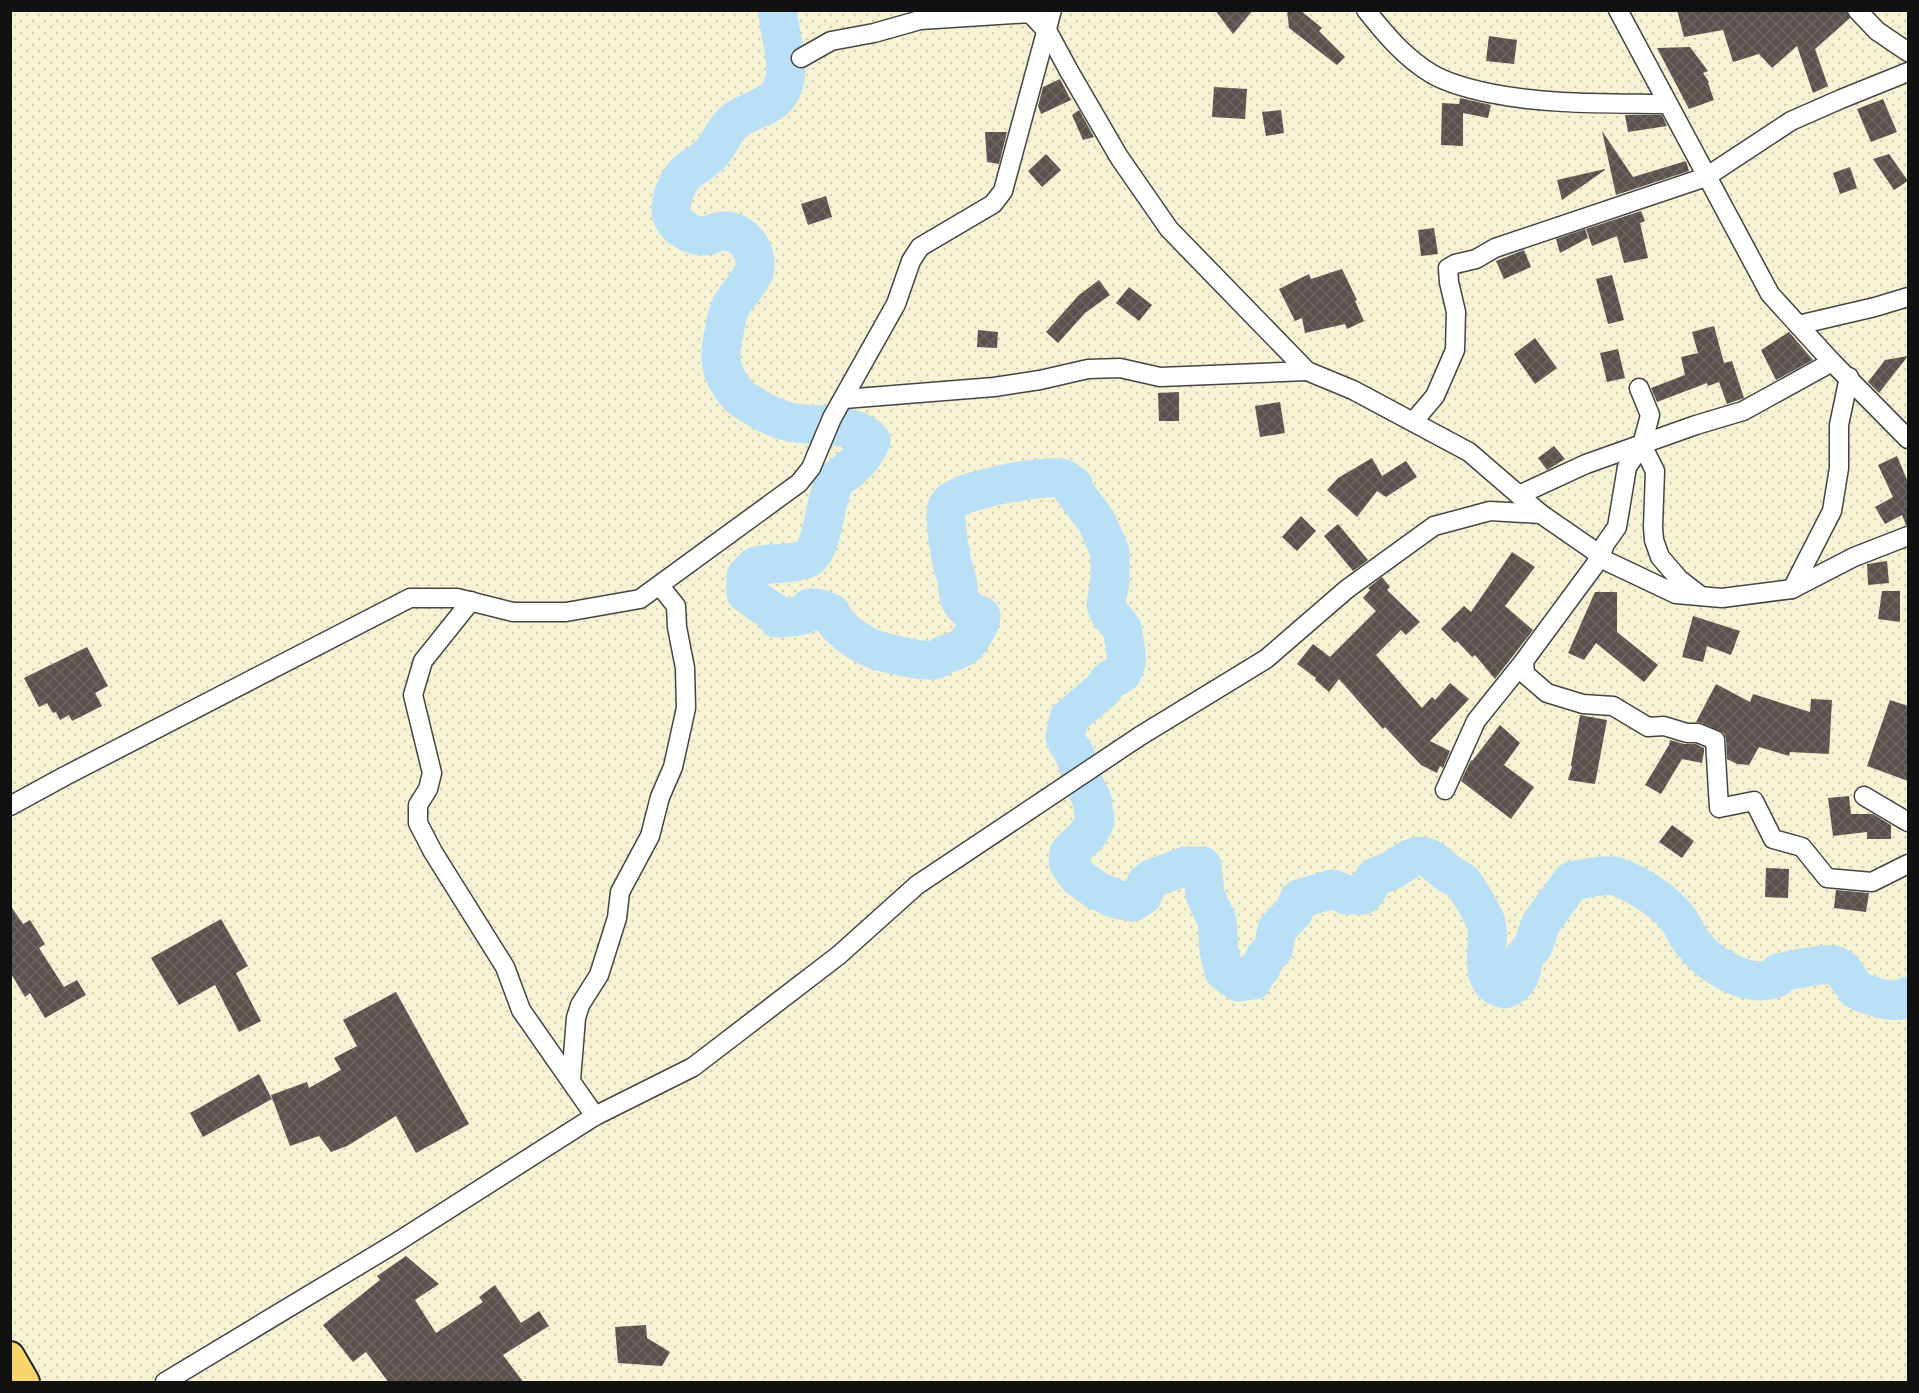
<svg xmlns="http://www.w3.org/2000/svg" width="1919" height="1393" font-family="Literata,serif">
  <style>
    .farmland { fill: url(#farmland-dots) }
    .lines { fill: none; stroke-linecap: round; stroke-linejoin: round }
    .river { stroke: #b9e0f7; stroke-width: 39 }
    .building { fill: url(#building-cross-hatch) }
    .minor-casing { stroke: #444; stroke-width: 21 }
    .primary-casing { stroke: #222; stroke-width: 32 }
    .minor { stroke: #fff; stroke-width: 18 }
    .primary { stroke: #f9d66b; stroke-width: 28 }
  </style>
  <defs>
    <pattern id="farmland-dots" width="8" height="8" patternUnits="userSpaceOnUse" patternTransform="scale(1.5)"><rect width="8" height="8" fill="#f6f3d4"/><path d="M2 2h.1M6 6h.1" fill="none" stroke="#d2cfb5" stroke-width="1.8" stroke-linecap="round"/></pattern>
    <pattern id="building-cross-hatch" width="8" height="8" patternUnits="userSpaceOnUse" patternTransform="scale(1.5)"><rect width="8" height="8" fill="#5a524d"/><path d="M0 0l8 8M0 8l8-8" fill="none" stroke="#6d6662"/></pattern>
  </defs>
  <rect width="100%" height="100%" fill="#fffdf5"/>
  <rect class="farmland" x="11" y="11" width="1897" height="1371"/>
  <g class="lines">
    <path class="river" d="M 778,10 C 778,33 789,55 785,78 C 781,107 756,106 736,120 C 722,131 722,141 712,152 C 705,161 695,165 687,172 C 677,181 672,196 671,208 C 669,223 688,235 701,236 C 709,237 716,231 723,231 C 744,230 759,253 754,272 C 751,281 736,296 731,306 C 728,312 726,320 725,328 C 718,356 718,372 738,395 C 741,399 747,402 752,405 C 764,413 775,418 789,422 C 813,427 856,421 871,441 C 867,453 858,462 849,470 C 844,474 838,477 835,482 C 824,499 824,551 806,559 C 791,565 772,562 756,566 L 746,576 L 746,593 L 773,612 L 777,618 L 799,616 L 808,613 L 810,608 L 817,608 L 831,613 C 836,628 854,639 867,646 C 877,652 923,662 934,660 C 939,659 942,655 946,654 C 960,650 967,647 974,633 C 977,628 981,623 981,616 C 971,612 965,609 960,600 C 957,593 959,584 956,577 C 952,566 942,516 948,505 C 955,490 1044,475 1061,478 C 1065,479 1069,483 1073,485 L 1073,490 L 1097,522 L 1110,552 L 1110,581 L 1106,605 L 1110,614 L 1122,628 L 1126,653 L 1126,663 L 1122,673 L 1108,681 L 1102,690 L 1069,718 L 1065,737 L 1067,742 L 1075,755 L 1085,786 L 1092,799 L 1095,821 L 1088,834 L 1069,853 L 1068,862 L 1078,877 L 1096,890 L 1116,899 L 1133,902 L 1143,895 L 1146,883 L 1153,878 L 1186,866 L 1202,866 L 1205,895 L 1217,921 L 1219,951 L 1224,971 L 1239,982 L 1253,980 L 1254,972 L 1261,968 L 1265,957 L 1273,950 L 1277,929 L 1294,911 L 1299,899 L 1333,889 L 1347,895 L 1363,895 C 1368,890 1370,882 1376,877 C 1383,873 1391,872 1397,867 C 1419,851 1426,853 1445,871 C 1450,876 1460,878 1464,884 C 1471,894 1479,908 1485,920 C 1494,942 1473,982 1505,989 L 1514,984 L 1519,977 L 1525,956 L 1533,946 L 1541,923 L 1572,881 C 1584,879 1607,873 1618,877 C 1639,885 1663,900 1678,919 C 1684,926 1686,935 1692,942 C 1709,965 1747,989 1776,978 L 1779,973 C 1789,970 1825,963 1834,965 C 1845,968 1849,981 1856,989 C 1862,994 1892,1003 1901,1000 C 1903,999 1906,997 1908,996"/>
  </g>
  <g class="building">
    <polygon points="1215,10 1253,10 1233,34"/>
    <polygon points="1287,10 1300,10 1322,28 1319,31 1345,57 1337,65 1289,28"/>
    <polygon points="1677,10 1846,10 1850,18 1815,49 1828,86 1813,93 1797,46 1772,68 1759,54 1733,62 1723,30 1684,37"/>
    <polygon points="1489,36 1517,40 1514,64 1486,61"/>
    <polygon points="1690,47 1708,71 1703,73 1709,82 1708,83 1714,100 1689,109 1657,48"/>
    <polygon points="1060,79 1071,100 1041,114 1038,106 1043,87"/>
    <polygon points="1214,87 1247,89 1245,119 1212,117"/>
    <polygon points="1460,98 1491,105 1488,118 1463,113 1463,146 1441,145 1442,103 1459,104"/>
    <polygon points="1883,99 1897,132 1871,142 1857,109"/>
    <polygon points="1079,110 1094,137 1083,140 1072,115"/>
    <polygon points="1281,110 1284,133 1266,136 1262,112"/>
    <polygon points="1625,115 1662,115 1667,126 1628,132"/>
    <polygon points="1602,131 1633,177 1686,161 1689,171 1616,195"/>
    <polygon points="985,132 1007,132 999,164 987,162"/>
    <polygon points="1046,154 1061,170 1042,187 1028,171"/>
    <polygon points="1889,154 1908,181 1894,190 1873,159"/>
    <polygon points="1850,167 1857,188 1840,194 1833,173"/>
    <polygon points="1605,169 1605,170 1562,200 1557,180"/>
    <polygon points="826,196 832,217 808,225 801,204"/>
    <polygon points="1641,211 1645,221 1640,223 1648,258 1624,263 1617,236 1592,246 1586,229"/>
    <polygon points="1434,228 1438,254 1421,256 1418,230"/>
    <polygon points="1585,229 1588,238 1560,253 1556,239"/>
    <polygon points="1524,250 1531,267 1504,279 1496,261"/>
    <polygon points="1342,269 1357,300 1355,301 1364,321 1347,329 1345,324 1305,333 1302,318 1295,321 1279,289 1309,274 1311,279"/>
    <polygon points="1612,275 1624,320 1608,324 1596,279"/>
    <polygon points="1099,280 1110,295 1085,313 1058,343 1046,332 1079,295"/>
    <polygon points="1129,287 1152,305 1139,321 1116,303"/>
    <polygon points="1714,326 1724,363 1732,361 1744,398 1727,404 1719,382 1708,386 1707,383 1657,402 1651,388 1685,375 1681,357 1698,353 1692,332"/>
    <polygon points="978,330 998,332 997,348 977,347"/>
    <polygon points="1789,332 1813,360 1776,380 1761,350"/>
    <polygon points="1535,338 1557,368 1535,384 1514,354"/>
    <polygon points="1618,349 1625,378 1607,382 1600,353"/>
    <polygon points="1908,356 1879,393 1868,382 1885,360"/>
    <polygon points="1179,392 1179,421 1159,421 1158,393"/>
    <polygon points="1280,402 1285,433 1260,437 1255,406"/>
    <polygon points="1554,446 1565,459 1547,470 1538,458"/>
    <polygon points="1897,456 1908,482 1908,525 1906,525 1902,515 1885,524 1875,507 1893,497 1878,465"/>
    <polygon points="1372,458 1382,476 1406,461 1417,477 1386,497 1377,491 1357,517 1327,490 1338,478"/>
    <polygon points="1301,516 1316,531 1297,551 1282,537"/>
    <polygon points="1338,524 1368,560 1353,571 1324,536"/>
    <polygon points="1512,552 1535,567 1505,606 1533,630 1495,679 1475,655 1472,657 1457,641 1455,643 1441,629 1464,606 1471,612"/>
    <polygon points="1887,561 1889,583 1868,585 1867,564"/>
    <polygon points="1382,577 1390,587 1387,590 1420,622 1406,635 1401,630 1376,655 1422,708 1432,697 1435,700 1450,683 1469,699 1430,741 1450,751 1443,768 1440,766 1437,773 1421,765 1385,727 1383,729 1339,679 1329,692 1315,680 1316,678 1297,664 1313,644 1330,657 1376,611 1363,598 1370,590 1368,588"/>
    <polygon points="1882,591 1900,591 1900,622 1878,619"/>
    <polygon points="1595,592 1617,592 1617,632 1658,665 1644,682 1596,643 1584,660 1568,653"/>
    <polygon points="1693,616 1740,631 1731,655 1707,646 1703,662 1682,657"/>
    <polygon points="87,647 108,686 95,693 102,706 72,721 69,715 60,720 56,712 53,713 47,703 39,707 24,678"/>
    <polygon points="1716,684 1750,702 1753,694 1810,712 1811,699 1832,700 1829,754 1790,752 1789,756 1759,747 1749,765 1737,764 1727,759 1726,739 1724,733 1702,723 1696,722"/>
    <polygon points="1890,700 1908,706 1908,781 1867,766"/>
    <polygon points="1580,715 1607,720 1595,784 1568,780 1572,767 1571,765"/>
    <polygon points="1500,725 1520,743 1504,765 1534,787 1511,819 1461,781 1471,760 1472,761"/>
    <polygon points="1670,740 1684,744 1696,744 1704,748 1704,752 1702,763 1682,759 1661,794 1645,785 1669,745"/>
    <polygon points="1849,796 1851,814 1873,814 1891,825 1891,839 1867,839 1867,832 1833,836 1828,798"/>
    <polygon points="1672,825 1694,841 1682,858 1659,842"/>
    <polygon points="1766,868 1789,869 1788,898 1765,897"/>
    <polygon points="1836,890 1869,893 1866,912 1834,908"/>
    <polygon points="10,905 23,924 30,920 45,944 39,948 64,987 77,980 86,995 45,1018 30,993 25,997 10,972"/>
    <polygon points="221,919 248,966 236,973 261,1021 239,1032 215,985 179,1005 151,958"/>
    <polygon points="396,992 469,1124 416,1153 396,1116 347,1146 331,1152 319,1136 290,1146 271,1095 307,1082 309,1088 341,1070 334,1058 357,1046 343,1020"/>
    <polygon points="259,1074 272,1099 203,1137 190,1113"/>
    <polygon points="406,1256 439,1284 415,1300 436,1333 483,1302 479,1297 495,1285 521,1323 539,1311 549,1326 503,1355 524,1383 389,1383 366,1352 353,1362 323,1325 380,1280 377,1276"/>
    <polygon points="646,1325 647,1338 670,1352 662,1366 618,1363 615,1327"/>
  </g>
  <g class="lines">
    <defs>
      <g id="minor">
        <path d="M 1366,10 C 1385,34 1405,58 1432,74 C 1449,84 1470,89 1489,93 C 1548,105 1607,103 1667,104"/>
        <polyline points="1618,10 1770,294 1832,362 1908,439"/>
        <polyline points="1857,10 1877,31 1908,52"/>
        <polyline points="801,58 831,41 874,33 920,20 1030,13 1048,32 1069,71 1119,157 1169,229 1307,371 1353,390 1469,452 1541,514 1593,550 1600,558 1676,594 1722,598 1792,589 1854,557 1908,536"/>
        <polyline points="1798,325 1875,307 1908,297"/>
        <polyline points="844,399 994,387 1040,380 1088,369 1120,368 1160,377 1307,371"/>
        <polyline points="1413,422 1435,396 1455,350 1456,312 1449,282 1448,268 1455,264 1476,259 1495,248 1706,177 1791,121 1841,99 1908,72"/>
        <polyline points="1642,445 1655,471 1653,527 1654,540 1660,557 1679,579 1701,596"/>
        <polyline points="1519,495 1586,464 1696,425 1743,411 1832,362"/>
        <polyline points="1792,589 1832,511 1839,468 1839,425 1849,377"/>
        <polyline points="471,601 423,661 413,695 432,773 428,789 418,805 418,823 433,852 505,967 521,1010 595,1116"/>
        <polyline points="1524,661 1525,674 1547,693 1583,704 1613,706 1648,727 1664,726 1687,733 1698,733 1715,740 1719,808 1754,801 1773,839 1802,847 1827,878 1872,882 1908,864"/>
        <polyline points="1445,790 1476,721 1524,661 1600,558 1605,544 1617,527 1627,467 1642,445 1650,415 1639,388"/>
        <polyline points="1864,796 1908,822"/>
        <polyline points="10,806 65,776 410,598 457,598 513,612 566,612 640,599 799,483 811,468 832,418 896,304 911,261 920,247 993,204 1003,191 1052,10"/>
        <polyline points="571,1080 576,1018 580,1005 599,975 617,918 620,892 650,836 660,797 673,767 686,708 685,668 677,627 676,606 660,586"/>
        <polyline points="165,1382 394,1244 595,1116 693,1067 839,955 917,885 1140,736 1266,659 1347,589 1434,526 1490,511 1541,514"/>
      </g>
      <polyline id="primary" points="10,1356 25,1382"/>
    </defs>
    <use href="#minor" class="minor-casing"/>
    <use href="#primary" class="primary-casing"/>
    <use href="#minor" class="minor"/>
    <use href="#primary" class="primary"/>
  </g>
  <rect width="1919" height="1393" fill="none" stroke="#111111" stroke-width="24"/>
</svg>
